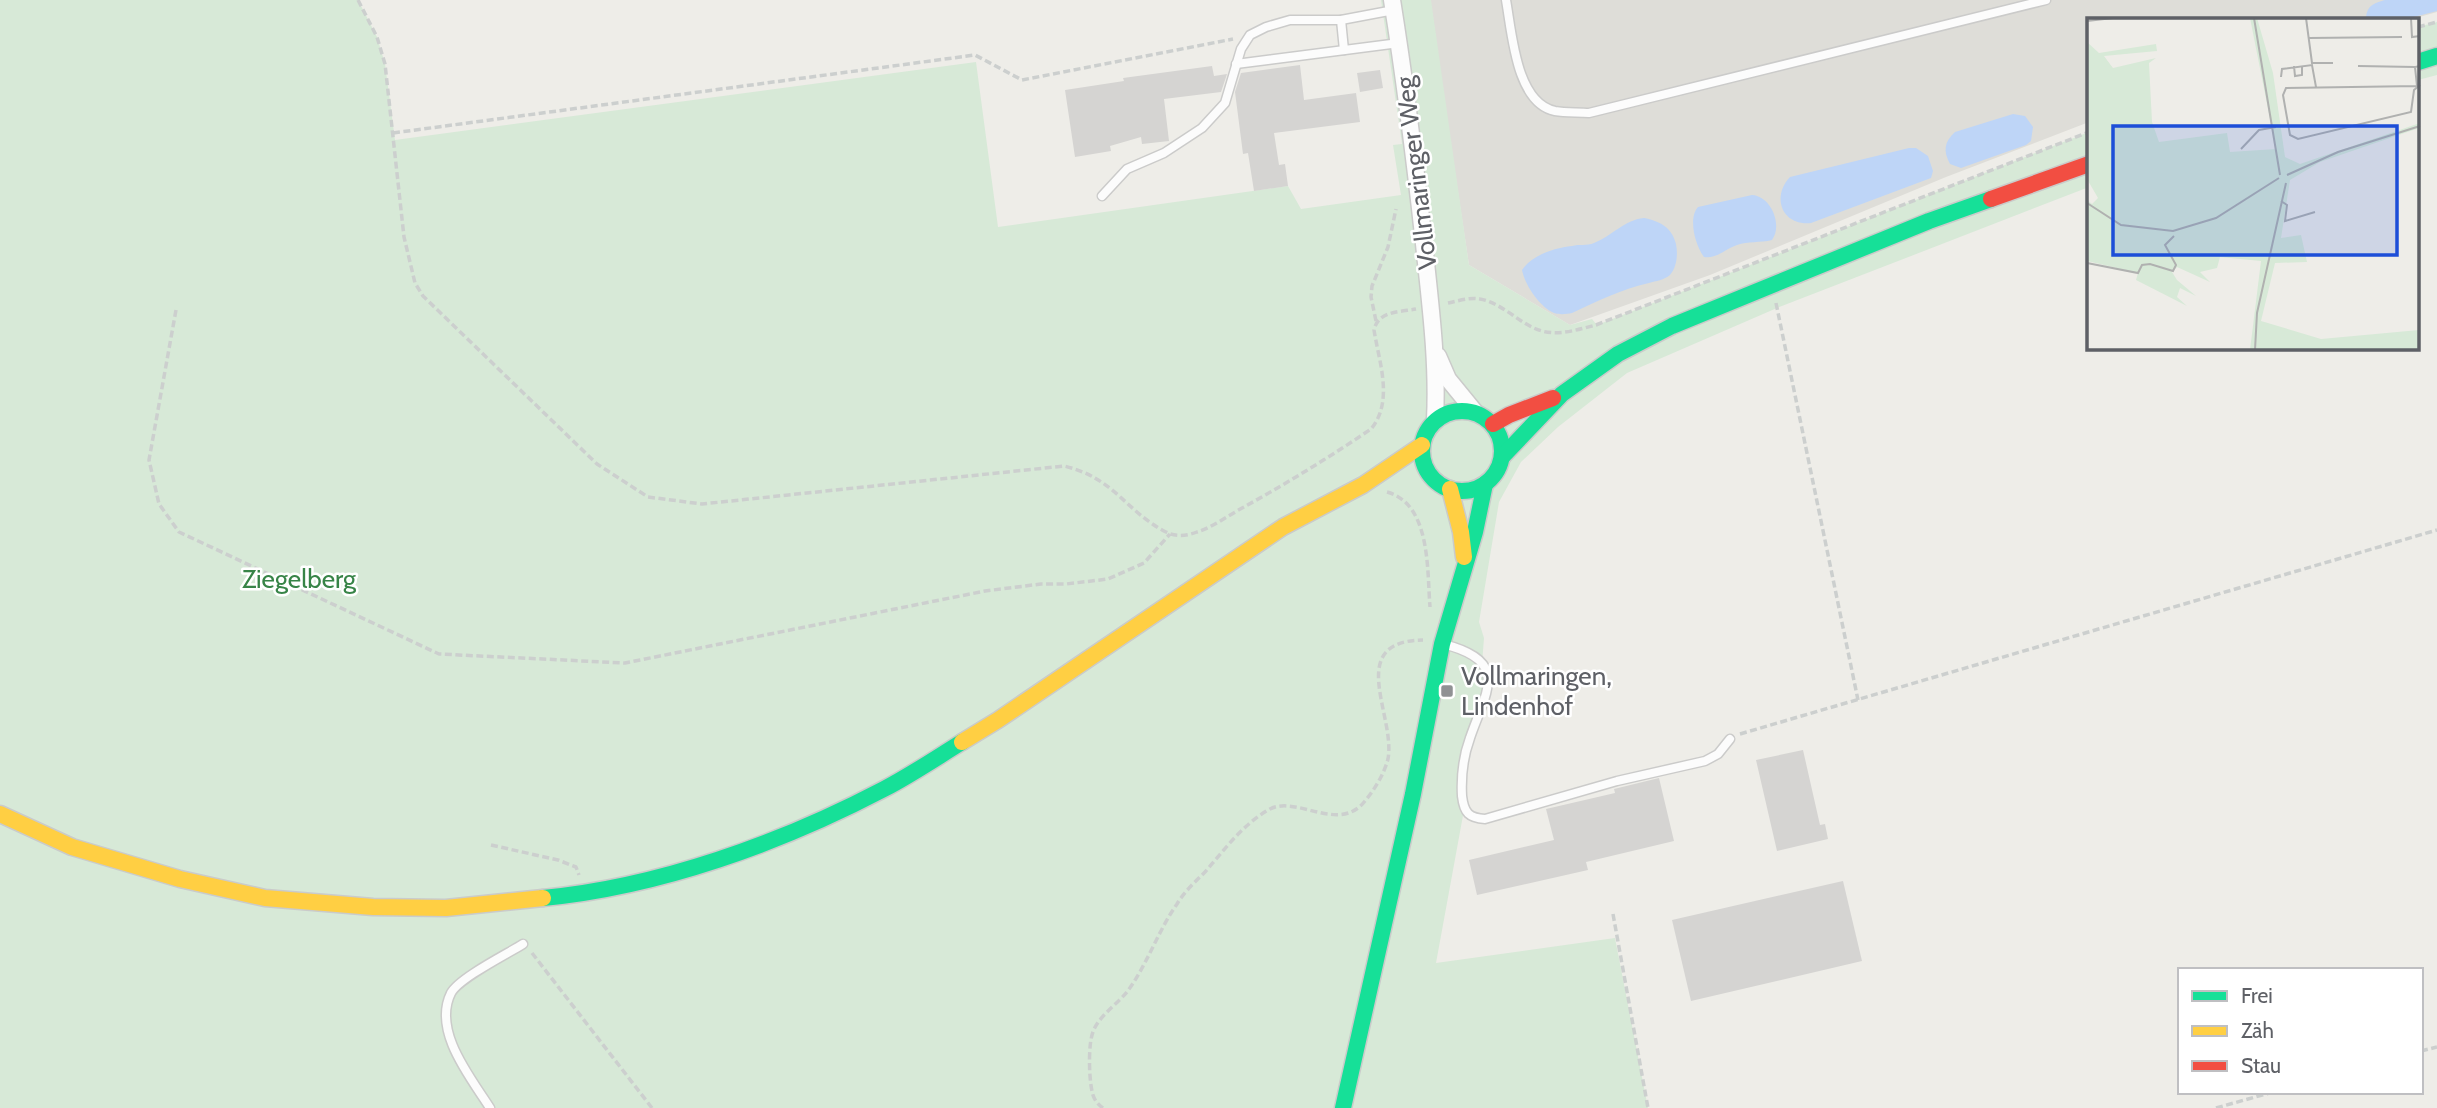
<svg xmlns="http://www.w3.org/2000/svg" width="2437" height="1108" font-family="Cabin,sans-serif">
  <style>
    .industrial { fill: #deddd8 }
    .green { fill: #d7e9d7 }
    .water { fill: #bed5f7 }
    .building { fill: #d5d4d2 }
    .lines { fill: none; stroke-linecap: round; stroke-linejoin: round }
    .lane-casing { stroke: #cbcbca; stroke-width: 11 }
    .street-casing { stroke: #cbcbca; stroke-width: 19 }
    .fast-casing { stroke: #cacbca; stroke-width: 19 }
    .slow-casing { stroke: #cacbca; stroke-width: 19 }
    .jam-casing { stroke: #cacbca; stroke-width: 19 }
    .path { stroke: #cccfce; stroke-width: 3.5; stroke-dasharray: 7 3.5; stroke-linecap: butt }
    .lane { stroke: #fcfcfc; stroke-width: 8 }
    .street { stroke: #fcfcfc; stroke-width: 16 }
    .fast { stroke: #16e098; stroke-width: 16 }
    .slow { stroke: #ffcf43; stroke-width: 16 }
    .jam { stroke: #f24e42; stroke-width: 16 }
    .poi-dot { fill: #909194; stroke: #fff; stroke-width: 2.5 }
    .labels { text-anchor: middle; dominant-baseline: central; stroke-width: 5; stroke-linejoin: round; paint-order: stroke }
    .street-label { font-size: 26px; fill: #5e6066; stroke: #fff }
    .park-label { font-size: 26px; fill: #378447; stroke: #fff }
    .poi-label { font-size: 26px; fill: #5e6066; stroke: #fff; text-anchor: start }
    .inset-road { fill: none; stroke: #b0b1b0; stroke-width: 2 }
    .view { fill: #1d4ed8; fill-opacity: 0.15; stroke: #1d4ed8; stroke-width: 3.5 }
    .inset-edge { fill: none; stroke: #5e6066; stroke-width: 3.5 }
  </style>
  <rect width="100%" height="100%" fill="#eeede8"/>
  <polygon class="industrial" points="1429,0 2437,0 2437,12 2412,19 2089,19 2089,122 1946,177 1710,275 1570,325 1469,265"/>
  <g class="green">
    <polygon points="0,0 358,0 377,37 385,64 395,140 976,62 998,227 1288,186 1301,209 1401,195 1393,145 1402,144 1381,0 1431,0 1469,265 1570,325 1592,319 1597,325 2089,132 2089,187 1777,308 1627,373 1558,427 1521,462 1499,502 1479,622 1484,638 1482,664 1488,674 1462,769 1464,810 1436,963 1615,938 1648,1108 0,1108"/>
    <polygon points="2437,22 2437,75 2418,80 2418,27"/>
  </g>
  <g class="water">
    <path d="M 2385,0 L 2437,0 L 2437,11 L 2406,19 L 2366,19 C 2366,6 2374,3 2385,0 Z"/>
    <path d="M 2013,114 L 2025,116 L 2033,127 L 2031,141 L 2026,145 L 1961,168 L 1950,164 C 1943,151 1944,142 1955,132 Z"/>
    <path d="M 1909,148 L 1916,148 L 1928,156 L 1933,171 L 1931,178 L 1811,223 C 1782,226 1771,197 1790,177 Z"/>
    <path d="M 1752,195 C 1771,196 1783,225 1772,240 C 1760,243 1748,241 1737,245 C 1725,249 1717,259 1704,257 C 1695,245 1688,218 1698,207 Z"/>
    <path d="M 1644,218 C 1659,221 1672,227 1676,244 C 1678,254 1677,267 1670,275 C 1664,280 1656,281 1649,283 C 1622,289 1598,301 1572,313 C 1567,314 1560,315 1554,313 C 1539,306 1525,285 1522,270 C 1532,255 1554,248 1572,246 C 1579,244 1587,246 1594,243 C 1612,236 1624,220 1644,218 Z"/>
  </g>
  <g class="building">
    <polygon points="1300,65 1304,100 1356,93 1360,122 1274,133 1279,165 1285,164 1288,186 1254,191 1248,153 1243,154 1235,92 1241,73"/>
    <polygon points="1212,66 1214,76 1227,74 1221,92 1164,99 1169,141 1142,144 1141,137 1110,146 1111,151 1075,157 1065,90 1124,81 1123,78"/>
    <polygon points="1380,70 1383,88 1360,92 1357,73"/>
    <polygon points="1803,750 1820,825 1825,824 1828,839 1777,851 1756,760"/>
    <polygon points="1659,778 1674,841 1586,862 1588,870 1477,895 1469,860 1554,840 1546,809 1615,793 1614,789"/>
    <polygon points="1843,881 1862,961 1691,1001 1672,920"/>
  </g>
  <g class="lines">
    <defs>
      <g id="lane">
        <path d="M 1506,0 C 1512,33 1516,103 1555,111 C 1566,113 1578,112 1589,113 L 2046,0"/>
        <polyline points="1341,20 1344,50"/>
        <polyline points="1236,64 1399,43"/>
        <polyline points="1102,196 1127,169 1164,153 1202,128 1225,103 1241,49 1250,35 1266,27 1290,20 1341,20 1394,10"/>
        <path d="M 1443,644 C 1511,661 1486,691 1470,738 C 1463,757 1461,777 1462,796 C 1464,813 1469,818 1485,819 L 1617,781 L 1705,761 L 1718,754 L 1730,739"/>
        <path d="M 490,1108 C 471,1078 432,1031 451,993 C 459,978 507,954 523,944"/>
      </g>
      <g id="street">
        <path d="M 1392,0 C 1405,81 1415,162 1424,244 C 1430,302 1438,361 1435,420"/>
        <polyline points="1438,356 1448,379 1475,412"/>
      </g>
      <g id="fast">
        <polyline points="2418,62 2437,56"/>
        <circle cx="1462" cy="451" r="40"/>
        <polyline points="1503,456 1562,394 1618,354 1672,326 1929,221 1991,199"/>
        <path d="M 543,898 C 659,887 781,843 884,789 C 911,775 936,758 962,742"/>
        <polyline points="1343,1108 1413,794 1442,644 1475,532 1485,484"/>
      </g>
      <g id="slow">
        <polyline points="1450,489 1461,532 1464,557"/>
        <polyline points="962,742 998,720 1283,527 1363,485 1422,445"/>
        <polyline points="0,814 72,847 180,879 265,898 373,907 446,908 543,898"/>
      </g>
      <g id="jam">
        <polyline points="1991,199 2089,164"/>
        <polyline points="1493,424 1509,415 1553,398"/>
      </g>
    </defs>
    <use href="#lane" class="lane-casing"/>
    <use href="#street" class="street-casing"/>
    <use href="#fast" class="fast-casing"/>
    <use href="#slow" class="slow-casing"/>
    <use href="#jam" class="jam-casing"/>
    <g class="path">
      <path d="M 358,0 L 377,37 L 385,64 L 404,237 L 415,283 L 423,296 L 597,464 L 648,497 L 702,504 L 1064,466 C 1115,478 1125,511 1166,532 C 1175,537 1187,536 1197,532 C 1213,527 1229,515 1244,507 C 1287,483 1330,457 1371,429 C 1394,401 1379,362 1374,330 C 1378,311 1399,312 1416,309"/>
      <polyline points="2418,27 2437,22"/>
      <polyline points="393,133 975,55 1022,80 1233,39"/>
      <path d="M 1448,303 C 1458,301 1470,297 1480,299 C 1503,303 1520,325 1542,331 C 1559,336 1580,329 1596,325 L 2089,132"/>
      <polyline points="1776,303 1858,700"/>
      <polyline points="176,310 149,460 159,504 179,532 439,654 625,663 985,591 1041,584 1066,584 1108,579 1144,563 1170,534"/>
      <polyline points="1376,321 1371,297 1372,286 1388,247 1396,209"/>
      <path d="M 1387,492 C 1431,504 1427,570 1430,607"/>
      <polyline points="1740,734 2437,530"/>
      <polyline points="491,845 558,860 576,867 579,875"/>
      <polyline points="1613,914 1648,1108"/>
      <polyline points="532,953 652,1108"/>
      <polyline points="2421,1051 2437,1047"/>
      <path d="M 1103,1108 C 1097,1104 1093,1098 1092,1091 C 1089,1078 1088,1044 1093,1032 C 1098,1017 1117,1004 1127,992 C 1147,965 1158,931 1177,904 C 1184,892 1195,882 1205,872 C 1225,849 1243,824 1270,809 C 1297,795 1339,834 1365,801 C 1375,789 1384,774 1388,759 C 1396,716 1344,641 1423,640"/>
      <polyline points="2216,1108 2273,1092"/>
    </g>
    <use href="#lane" class="lane"/>
    <use href="#street" class="street"/>
    <use href="#fast" class="fast"/>
    <use href="#slow" class="slow"/>
    <use href="#jam" class="jam"/>
  </g>
  <rect class="poi-dot" x="1440" y="684" width="14" height="14" rx="3.5"/>
  <g class="labels">
    <g class="street-label">
      <text transform="translate(1416 173) rotate(-97)">Vollmaringer Weg</text>
    </g>
    <g class="park-label">
      <text x="299" y="579">Ziegelberg</text>
    </g>
    <g class="poi-label">
      <text x="1461" y="676">Vollmaringen,<tspan x="1461" dy="30">Lindenhof</tspan></text>
    </g>
  </g>
  <g transform="translate(2087 18)">
    <rect width="332" height="332" fill="#eeede8"/>
    <path d="M 163,0 L 170,0 L 186,55 L 198,139 L 213,146 L 333,105 L 332,110 L 233,144 L 203,162 L 194,220 L 214,217 L 220,244 L 188,245 L 174,303 L 234,321 L 332,312 L 332,332 L 163,332 L 174,243 L 133,239 L 130,250 L 113,254 L 123,264 L 90,249 L 85,254 L 90,262 L 109,278 L 93,270 L 90,279 L 100,288 L 49,262 L 51,255 L 0,243 L 0,182 L 5,186 L 11,180 L 0,161 L 0,24 L 12,35 L 69,26 L 70,33 L 17,38 L 26,50 L 69,40 L 62,45 L 65,104 L 72,124 L 140,115 L 143,134 L 189,131 Z" fill="#d7e9d7"/>
    <path class="inset-road" d="M 167,0 L 193,157M 219,0 L 225,45 L 246,45M 324,0 L 325,19 L 333,18M 0,3 L 26,0M 222,20 L 315,19M 207,48 L 208,58 L 215,57 L 215,48M 271,48 L 328,49M 333,48 L 328,49 L 330,68 L 199,70 L 196,77 L 203,117 L 211,121 L 324,94 L 327,72 L 333,67M 194,59 L 195,51 L 225,47 L 229,69M 154,131 L 172,112 L 189,109M 200,157 L 251,134 L 333,108M 194,183 L 200,187 L 198,203 L 228,194M 0,185 L 34,207 L 86,213 L 129,200 L 192,160M 0,245 L 51,255 L 55,247 L 63,246 L 86,253 L 89,247 L 78,227 L 87,218M 168,332 L 170,295 L 199,165"/>
    <path class="view" d="M 26,108 L 310,108 L 310,237 L 26,237 Z"/>
    <rect width="332" height="332" class="inset-edge"/>
  </g>
  <rect x="2178" y="968" width="245" height="126" fill="#ffffff" stroke="#bfbfc2" stroke-width="2"/>
  <rect x="2192" y="991" width="35" height="10" fill="#16e098" stroke="#bfbfc2" stroke-width="2"/>
  <text x="2241" y="1003" font-size="21" fill="#5e6066">Frei</text>
  <rect x="2192" y="1026" width="35" height="10" fill="#ffcf43" stroke="#bfbfc2" stroke-width="2"/>
  <text x="2241" y="1038" font-size="21" fill="#5e6066">Zäh</text>
  <rect x="2192" y="1061" width="35" height="10" fill="#f24e42" stroke="#bfbfc2" stroke-width="2"/>
  <text x="2241" y="1073" font-size="21" fill="#5e6066">Stau</text>
</svg>
